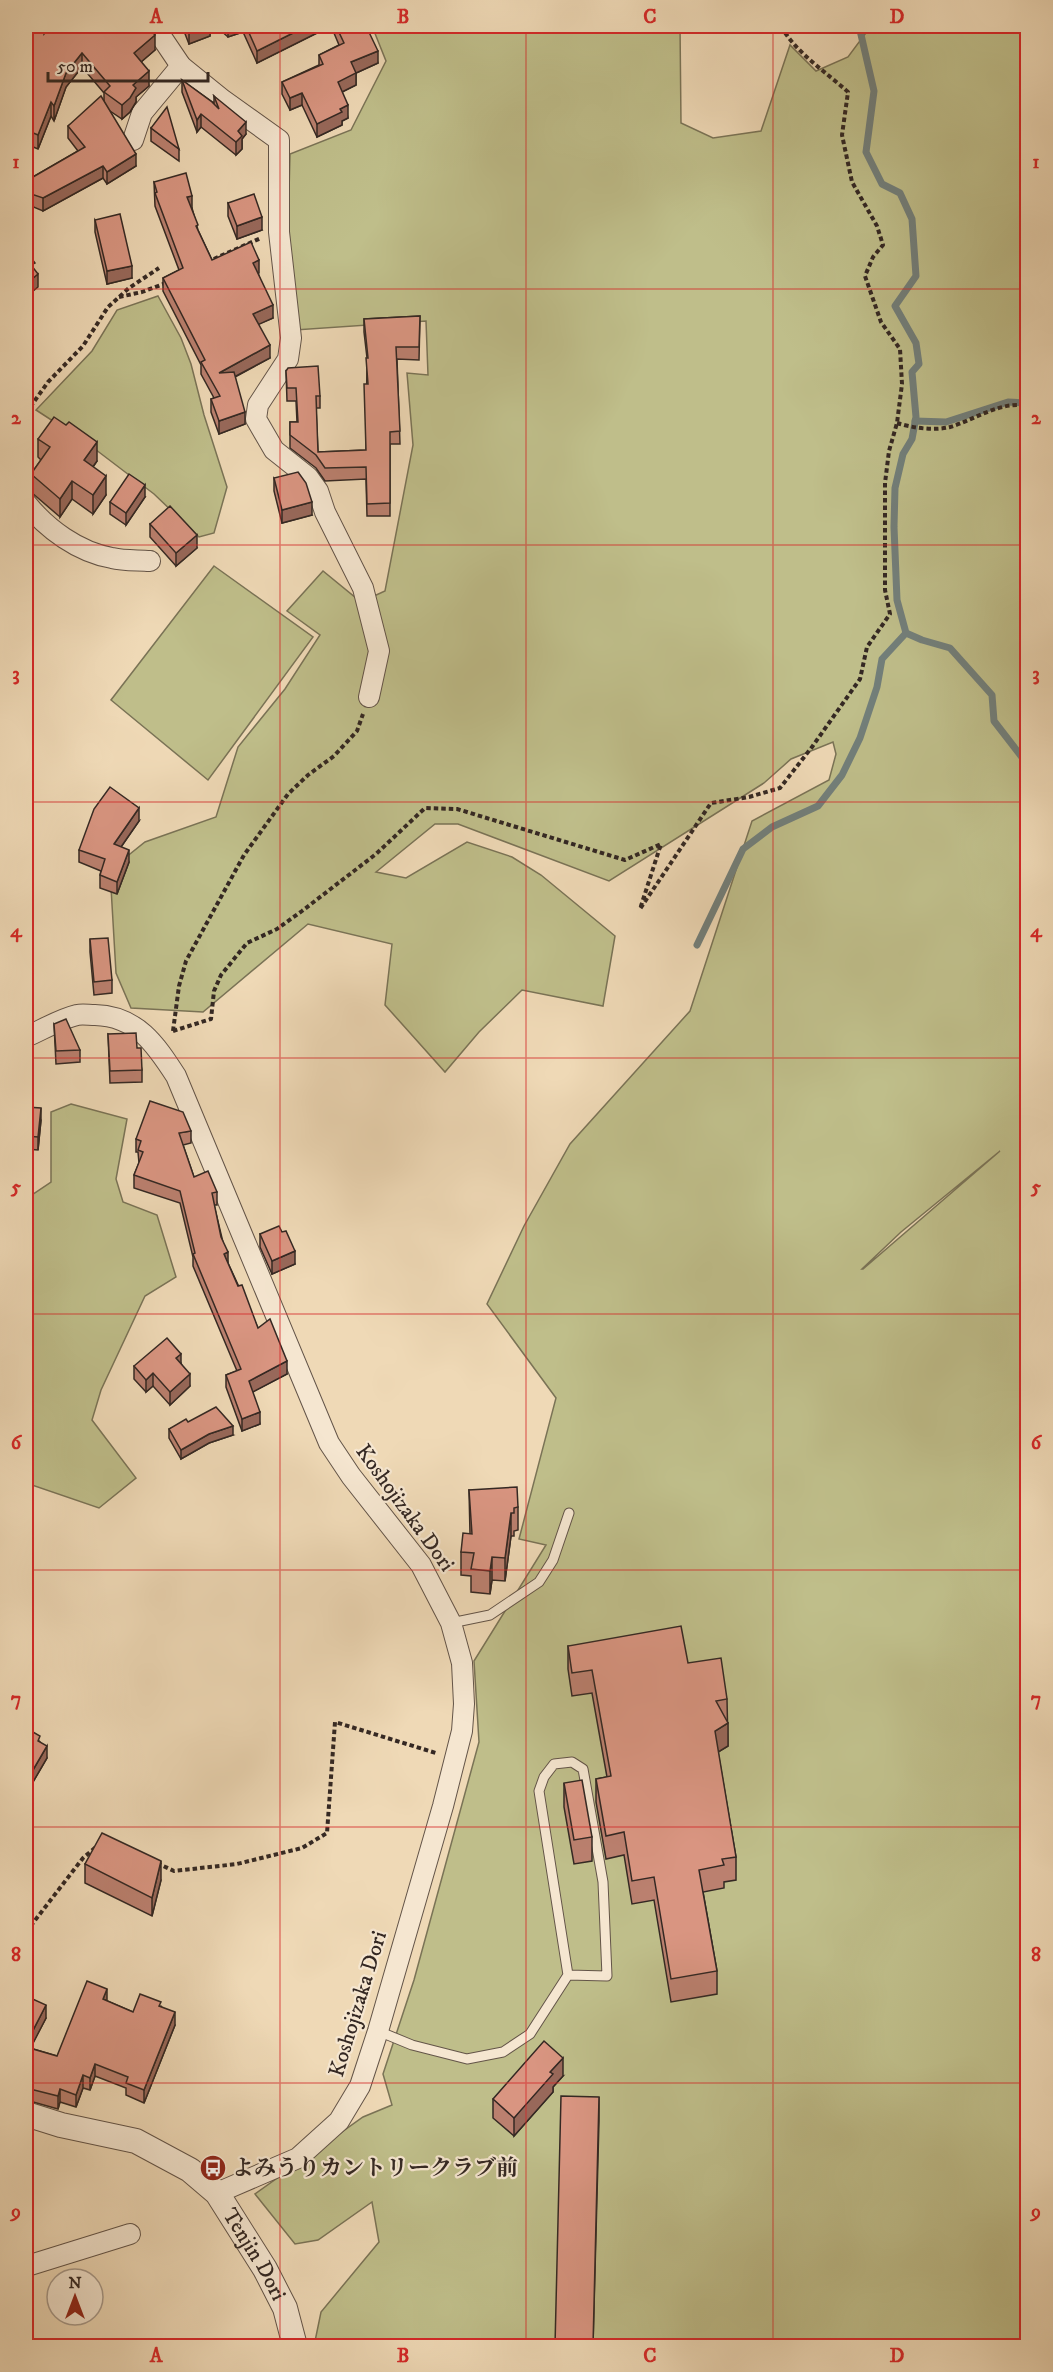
<svg xmlns="http://www.w3.org/2000/svg" width="1053" height="2372" font-family="'IM FELL DW Pica','Noto Serif JP',serif">
  <style>
    .green { fill: #bfbe8a; stroke: #7a7356; stroke-width: 1.5; fill-rule: evenodd }
    .lines { fill: none; stroke-linecap: round; stroke-linejoin: round }
    .stream { stroke: #727f7b; stroke-width: 7 }
    .service-casing { stroke: #635448; stroke-width: 11 }
    .minor-casing { stroke: #635448; stroke-width: 22 }
    .tertiary-casing { stroke: #635448; stroke-width: 26 }
    .path { stroke: #342823; stroke-width: 4; stroke-dasharray: 4.5 3; stroke-linecap: butt }
    .service { stroke: #f5e6d0; stroke-width: 9 }
    .minor { stroke: #f5e6d0; stroke-width: 20 }
    .tertiary { stroke: #f5e6d0; stroke-width: 24 }
    .wall { fill: #bb806f; stroke: #342823; stroke-width: 1.5 }
    .shaded-wall { fill: #98685a; stroke: #342823; stroke-width: 1.5 }
    .building { fill: #d99581; stroke: #342823; stroke-width: 1.5 }
    .grid { fill: none; stroke: #d62828; stroke-width: 1.5; stroke-opacity: 0.55 }
    .labels { text-anchor: middle; dominant-baseline: central; stroke-width: 4.5; stroke-linejoin: round; paint-order: stroke }
    .street-label { font-size: 22px; fill: #342823; stroke: #f5e6d0 }
    .poi-label { font-size: 22px; font-weight: bold; fill: #342823; stroke: #f5e6d0; text-anchor: start }
    .neatline { fill: none; stroke: #d62828; stroke-width: 2 }
    .grid-label { font-size: 20px; text-anchor: middle; font-weight: bold; fill: #d62828 }
  </style>
  <rect width="100%" height="100%" fill="#efd9b6"/>
  <filter id="stains"><feTurbulence type="fractalNoise" baseFrequency=".00333" numOctaves="4"/><feColorMatrix values="0 0 0 0 .2 0 0 0 0 .09 0 0 0 0 .02 0 0 0 .5 -.17"/></filter>
  <radialGradient id="worn" r=".72"><stop offset=".6" stop-color="#630" stop-opacity="0"/><stop offset="1" stop-color="#630" stop-opacity=".3"/></radialGradient>
  <g class="green">
    <path d="M 372,26 L 680,26 L 681,123 L 713,138 L 761,131 L 790,45 L 816,71 L 848,57 L 871,26 L 1027,26 L 1027,2346 L 314,2346 L 321,2312 L 379,2242 L 372,2202 L 318,2240 L 295,2244 L 255,2194 L 363,2117 L 392,2105 L 383,2074 L 414,1980 L 479,1742 L 474,1661 L 546,1545 L 519,1539 L 556,1398 L 487,1304 L 524,1226 L 570,1144 L 690,1011 L 752,821 L 829,780 L 836,754 L 833,742 L 791,759 L 764,783 L 609,881 L 458,824 L 435,824 L 376,872 L 406,878 L 467,842 L 512,857 L 541,875 L 615,936 L 603,1006 L 522,990 L 479,1032 L 445,1072 L 385,1005 L 392,944 L 308,924 L 203,1012 L 131,1008 L 116,973 L 110,870 L 145,842 L 216,817 L 238,747 L 285,689 L 320,635 L 287,611 L 323,571 L 361,602 L 385,591 L 413,445 L 407,373 L 428,375 L 426,321 L 295,330 L 288,231 L 290,154 L 351,130 L 386,61 ZM 1000,1151 L 863,1269 L 862,1269 L 901,1232 Z"/>
    <polygon points="158,296 181,338 191,364 204,415 227,487 214,533 199,537 154,494 87,443 36,410 92,351 117,310"/>
    <polygon points="214,566 313,637 208,780 111,700"/>
    <polygon points="71,1104 127,1119 116,1179 123,1202 157,1215 176,1277 145,1296 101,1390 92,1420 136,1478 99,1508 26,1483 26,1199 51,1182 51,1112"/>
  </g>
  <g class="lines">
    <g class="stream">
      <polyline points="859,26 874,91 866,152 882,184 900,193 912,219 916,276 895,306 916,343 919,364 912,372 916,417 912,439 903,454 895,488 894,527 897,600 906,633 922,640 950,648 992,695 994,721 1028,765"/>
      <polyline points="915,421 946,422 1008,402 1028,403"/>
      <polyline points="697,945 743,849 772,827 818,806 842,775 860,738 877,687 882,659 906,633"/>
    </g>
    <defs>
      <g id="service">
        <polyline points="451,1623 490,1615 539,1582 553,1560 569,1513"/>
        <polyline points="378,2031 412,2045 467,2059 503,2052 530,2034 568,1975 607,1976 603,1882 583,1769 572,1762 554,1764 544,1777 539,1791 568,1975"/>
      </g>
      <g id="minor">
        <polyline points="154,26 181,66 223,100 279,140 279,232 291,338 288,359 258,405 256,419 274,450 308,477 318,491 325,512 363,588 379,651 369,697"/>
        <polyline points="133,140 142,113 181,66"/>
        <path d="M 26,503 C 47,529 78,552 112,558 C 124,561 137,560 150,561"/>
        <path d="M 26,1037 C 42,1030 60,1019 77,1015 C 82,1014 89,1015 95,1015 C 137,1016 156,1045 176,1076 L 329,1443 L 351,1476 L 421,1565 L 451,1623 L 462,1663 L 464,1704 L 462,1731 L 443,1806 L 378,2031 L 360,2086 L 339,2121 L 298,2158 L 217,2193"/>
        <polyline points="26,2263 27,2266 130,2234"/>
      </g>
      <g id="tertiary">
        <path id="s1" d="M 26,2114 L 61,2125 L 136,2141 L 190,2170 L 217,2193 L 265,2269 L 285,2308 L 295,2346"/>
      </g>
    </defs>
    <use href="#service" class="service-casing"/>
    <use href="#minor" class="minor-casing"/>
    <use href="#tertiary" class="tertiary-casing"/>
    <g class="path">
      <polyline points="207,262 261,238"/>
      <polyline points="119,297 142,292 166,283"/>
      <polyline points="26,413 48,382 83,346 108,307 129,288 159,268"/>
      <path d="M 897,423 C 913,428 934,431 950,427 C 974,420 1002,400 1028,406"/>
      <path d="M 173,1031 L 211,1019 L 214,991 L 221,975 L 247,943 L 277,929 L 302,911 L 376,854 L 425,808 L 457,809 L 625,860 L 661,844 L 640,909 L 711,803 L 749,797 L 780,788 L 812,747 L 860,679 L 867,647 L 890,614 L 885,590 L 885,483 L 889,451 L 897,423 L 902,384 L 900,349 L 881,322 L 865,276 L 873,257 L 883,245 L 877,226 L 852,182 L 842,135 L 848,92 C 826,72 795,52 781,26"/>
      <polyline points="173,1031 179,986 186,961 244,855 288,794 308,775 334,756 357,731 363,714"/>
      <polyline points="157,1863 174,1871 237,1864 302,1848 327,1833 335,1722 436,1753"/>
      <polyline points="26,1932 83,1858 96,1847"/>
    </g>
    <use href="#service" class="service"/>
    <use href="#minor" class="minor"/>
    <use href="#tertiary" class="tertiary"/>
  </g>
  <g class="wall">
    <polygon points="26,26 44,34 155,50 141,62 149,86 136,97 136,102 130,112 122,119 110,111 136,166 107,184 103,178 43,211 31,206 26,196 26,181 78,151 68,138 68,126 104,101 104,93 82,67 66,87 54,121 51,116 38,149 26,144"/>
    <polygon points="182,26 210,26 210,36 189,44"/>
    <polygon points="220,26 366,26 378,63 356,73 356,85 342,92 348,118 342,121 342,125 317,137 302,105 290,110 282,94 282,82 319,65 319,55 339,45 331,26 257,63 243,32 228,37 220,30"/>
    <polygon points="182,80 214,103 214,96 246,134 242,139 242,149 236,155 201,127 197,132 182,92"/>
    <polygon points="151,128 179,149 179,161 151,141"/>
    <polygon points="154,182 192,208 198,230 212,260 259,273 258,273 273,318 258,324 270,358 235,377 245,424 219,434 211,412 211,399 214,398 201,374 201,365 163,291 163,278 179,270 155,206"/>
    <polygon points="228,203 262,230 237,239 228,216"/>
    <polygon points="95,220 132,278 107,284 95,232"/>
    <polygon points="420,316 419,360 397,359 400,444 390,444 390,516 367,516 366,479 325,481 316,468 290,448 290,422 297,422 296,401 287,401 286,371 320,396 320,408 316,408 318,452 366,450 367,358 364,332 364,319"/>
    <polygon points="38,439 97,461 93,467 106,495 93,514 72,499 60,517 31,492 31,474 41,460 38,457"/>
    <polygon points="274,478 312,515 282,523 274,491"/>
    <polygon points="145,497 126,525 110,514 110,502"/>
    <polygon points="150,524 197,548 176,566 150,537"/>
    <polygon points="139,821 121,847 129,862 117,894 100,888 100,875 101,871 79,862 79,850"/>
    <polygon points="90,939 112,980 112,993 94,995 90,952"/>
    <polygon points="54,1024 80,1050 80,1062 56,1064"/>
    <polygon points="108,1034 137,1048 142,1070 142,1082 110,1083"/>
    <polygon points="26,1107 41,1120 38,1150 26,1149"/>
    <polygon points="191,1131 191,1143 183,1145 194,1177 217,1192 217,1205 214,1205 228,1263 258,1328 287,1374 252,1392 260,1424 242,1431 226,1387 226,1375 237,1371 193,1266 193,1257 180,1203 134,1188 134,1175 139,1163 138,1152 136,1152 136,1139"/>
    <polygon points="282,1232 295,1264 272,1274 260,1247 260,1234"/>
    <polygon points="181,1363 190,1386 170,1405 153,1386 146,1392 134,1379 134,1366"/>
    <polygon points="188,1422 233,1435 209,1443 181,1459 169,1438 169,1429"/>
    <polygon points="469,1490 518,1507 518,1530 514,1531 514,1536 511,1536 505,1581 492,1580 490,1594 471,1592 471,1576 461,1575 461,1552 470,1534"/>
    <polygon points="568,1646 688,1663 727,1699 728,1746 718,1752 736,1857 736,1880 724,1882 724,1888 703,1892 717,1971 717,1994 671,2002 654,1900 632,1904 624,1855 606,1859 596,1802 596,1779 607,1777 592,1693 572,1696 568,1669"/>
    <polygon points="26,1724 26,1728 40,1742 47,1758 33,1782 26,1778"/>
    <polygon points="564,1783 592,1837 592,1861 574,1864 564,1807"/>
    <polygon points="85,1864 161,1880 152,1916 85,1883"/>
    <polygon points="26,1996 46,2018 30,2048 57,2056 107,2001 133,2012 161,2006 175,2025 144,2103 126,2095 126,2088 95,2076 90,2090 83,2088 76,2107 60,2102 58,2109 26,2100"/>
    <polygon points="563,2076 553,2087 553,2092 514,2136 493,2118 493,2099"/>
  </g>
  <g class="shaded-wall">
    <polygon points="204,26 210,26 210,36 189,44 189,31"/>
    <polygon points="228,26 243,26 243,32 228,37"/>
    <polygon points="307,26 331,26 257,63 257,51"/>
    <polygon points="155,35 155,50 134,68 134,53"/>
    <polygon points="378,51 378,63 356,73 356,85 338,94 338,82 351,62"/>
    <polygon points="82,53 82,67 66,87 54,121 54,106 66,73"/>
    <polygon points="149,71 149,86 136,97 136,102 130,112 122,119 122,105 133,85"/>
    <polygon points="302,93 302,105 290,110 290,98"/>
    <polygon points="51,102 51,116 38,149 38,135"/>
    <polygon points="348,105 348,118 342,121 342,125 317,137 317,124 340,109"/>
    <polygon points="201,114 201,127 197,132 197,120"/>
    <polygon points="246,122 246,134 242,139 242,149 236,155 236,142 238,131"/>
    <polygon points="136,154 136,166 107,184 107,172"/>
    <polygon points="103,166 103,178 43,211 43,198"/>
    <polygon points="192,196 192,208 187,210 187,197"/>
    <polygon points="262,217 262,230 237,239 237,226"/>
    <polygon points="259,260 259,273 253,275 253,263"/>
    <polygon points="132,266 132,278 107,284 107,271"/>
    <polygon points="38,274 38,287 26,297 26,284"/>
    <polygon points="273,305 273,318 253,327 253,314"/>
    <polygon points="270,345 270,358 219,385 219,373"/>
    <polygon points="245,412 245,424 219,434 219,421"/>
    <polygon points="97,442 97,461 84,479 84,460"/>
    <polygon points="106,476 106,495 93,514 93,495"/>
    <polygon points="72,481 72,499 60,517 60,499"/>
    <polygon points="145,485 145,497 126,525 126,513"/>
    <polygon points="312,502 312,515 282,523 282,510"/>
    <polygon points="197,535 197,548 176,566 176,553"/>
    <polygon points="139,808 139,821 114,857 114,844"/>
    <polygon points="129,850 129,862 117,894 117,882"/>
    <polygon points="41,1108 41,1120 38,1150 38,1137"/>
    <polygon points="295,1251 295,1264 272,1274 272,1261"/>
    <polygon points="228,1252 228,1265 224,1254"/>
    <polygon points="181,1354 181,1367 176,1358"/>
    <polygon points="287,1361 287,1374 249,1394 249,1381"/>
    <polygon points="153,1373 153,1386 146,1392 146,1380"/>
    <polygon points="190,1374 190,1386 170,1405 170,1392"/>
    <polygon points="260,1412 260,1424 242,1431 242,1419"/>
    <polygon points="233,1426 233,1435 209,1443 181,1459 181,1450 209,1434"/>
    <polygon points="511,1513 511,1536 505,1581 505,1558"/>
    <polygon points="492,1557 492,1580 490,1594 490,1571"/>
    <polygon points="728,1723 728,1746 715,1754 715,1731"/>
    <polygon points="47,1746 47,1758 33,1782 33,1770"/>
    <polygon points="161,1861 161,1880 152,1916 152,1898"/>
    <polygon points="107,1989 107,2001 103,1999"/>
    <polygon points="46,2005 46,2018 26,2057 26,2044"/>
    <polygon points="175,2012 175,2025 144,2103 144,2090"/>
    <polygon points="563,2058 563,2076 553,2087 553,2092 514,2136 514,2118 550,2072"/>
    <polygon points="95,2064 95,2076 90,2090 90,2078"/>
    <polygon points="83,2075 83,2088 76,2107 76,2095"/>
    <polygon points="60,2089 60,2102 58,2109 58,2096"/>
    <polygon points="599,2097 599,2121 593,2346"/>
  </g>
  <g class="building">
    <polygon points="26,26 43,26 44,34 50,26 147,26 155,35 134,53 149,71 133,85 136,88 130,98 122,105 104,92 110,86 82,53 66,73 54,106 51,102 38,135 26,130"/>
    <polygon points="187,26 204,26 189,31"/>
    <polygon points="246,26 307,26 257,51"/>
    <polygon points="336,26 366,26 378,51 351,62 356,73 338,82 348,105 340,109 342,112 317,124 302,93 290,98 282,82 323,64 319,55 344,43"/>
    <polygon points="182,80 212,102 219,109 214,96 246,122 238,131 242,136 236,142 201,114 197,120"/>
    <polygon points="101,96 136,154 107,172 103,166 43,198 31,194 26,184 26,181 85,147 68,126"/>
    <polygon points="167,107 179,149 151,128"/>
    <polygon points="186,173 192,196 187,197 198,225 196,226 212,260 251,242 259,260 253,263 273,305 253,314 270,345 219,373 234,372 245,412 219,421 211,399 220,396 201,362 205,360 163,278 183,268 155,193 157,192 154,182"/>
    <polygon points="254,194 262,217 237,226 228,203"/>
    <polygon points="120,214 132,266 107,271 95,220"/>
    <polygon points="26,251 35,263 31,265 38,274 26,284"/>
    <polygon points="420,316 419,347 396,347 400,431 390,432 390,503 367,504 366,467 325,468 316,455 290,435 290,422 298,422 296,388 287,388 286,371 288,368 318,366 320,396 316,396 318,452 366,450 364,384 368,384 366,358 368,358 364,319"/>
    <polygon points="54,417 66,425 69,422 97,442 84,460 106,476 93,495 72,481 60,499 31,474 50,447 38,439"/>
    <polygon points="298,472 306,483 312,502 282,510 274,478"/>
    <polygon points="129,474 145,485 126,513 110,502"/>
    <polygon points="170,506 197,535 176,553 150,524"/>
    <polygon points="110,787 139,808 114,844 129,850 117,882 100,875 105,859 79,850 94,809"/>
    <polygon points="108,938 112,980 94,982 90,939"/>
    <polygon points="66,1019 80,1050 56,1051 54,1024"/>
    <polygon points="136,1033 137,1048 141,1048 142,1070 110,1071 108,1034"/>
    <polygon points="150,1101 183,1112 191,1131 179,1133 194,1177 208,1171 217,1192 212,1193 221,1237 228,1252 224,1254 238,1286 242,1285 258,1328 270,1319 287,1361 249,1381 260,1412 242,1419 226,1375 241,1369 193,1254 195,1253 180,1191 134,1175 143,1152 138,1150 141,1141 136,1139"/>
    <polygon points="26,1107 41,1108 38,1137 26,1136"/>
    <polygon points="279,1226 282,1232 286,1231 295,1251 272,1261 260,1234"/>
    <polygon points="167,1338 181,1354 176,1358 190,1374 170,1392 153,1373 146,1380 134,1366"/>
    <polygon points="216,1407 233,1426 209,1434 181,1450 169,1429 186,1419 188,1422"/>
    <polygon points="517,1487 518,1507 514,1508 514,1513 511,1513 505,1558 492,1557 490,1571 471,1569 474,1553 461,1552 463,1533 472,1534 469,1490"/>
    <polygon points="681,1626 688,1663 721,1658 727,1699 716,1701 728,1723 715,1731 736,1857 722,1859 724,1865 699,1870 717,1971 671,1979 654,1877 632,1881 624,1832 606,1836 596,1779 611,1776 592,1670 572,1673 568,1646"/>
    <polygon points="26,1728 40,1736 38,1741 47,1746 33,1770 26,1765"/>
    <polygon points="582,1780 592,1837 574,1840 564,1783"/>
    <polygon points="102,1833 161,1861 152,1898 85,1864"/>
    <polygon points="87,1981 107,1989 103,1999 133,2012 140,1994 161,2002 159,2006 175,2012 144,2090 126,2083 128,2077 95,2064 90,2078 83,2075 76,2095 60,2089 58,2096 26,2088 28,2079 26,2077 26,2047 57,2056"/>
    <polygon points="26,1996 46,2005 26,2044"/>
    <polygon points="544,2041 563,2058 550,2072 553,2074 514,2118 493,2099"/>
    <polygon points="561,2096 599,2097 593,2346 555,2346"/>
  </g>
  <path class="grid" d="M 280,26 L 280,2346M 526,26 L 526,2346M 773,26 L 773,2346M 26,289 L 1028,289M 26,545 L 1028,545M 26,802 L 1028,802M 26,1058 L 1028,1058M 26,1314 L 1028,1314M 26,1570 L 1028,1570M 26,1827 L 1028,1827M 26,2083 L 1028,2083"/>
  <defs>
    <symbol id="bus-disc" viewBox="-11 -11 22 22"><circle r="9.5" fill="#8f2418" stroke="#f5e6d0"/><path d="M-5-6H5V4H4V6H2V4H-2V6H-4V4H-5ZM-3.5-4V0h7V-4ZM-3.5 1.2v1.5H-2V1.2ZM2 1.2v1.5H3.5V1.2Z" fill="#fff"/></symbol>
  </defs>
  <g fill-rule="evenodd">
    <use href="#bus-disc" x="198" y="2153" width="30" height="30"/>
  </g>
  <g class="labels">
    <g class="street-label">
      <text transform="translate(405 1508) rotate(54)">Koshojizaka Dori</text>
      <text transform="translate(358 2004) rotate(-73)">Koshojizaka Dori</text>
      <text stroke="none"><textPath href="#s1" startOffset="282">Tenjin Dori</textPath></text>
    </g>
    <g class="poi-label">
      <text x="232" y="2168">よみうりカントリークラブ前</text>
    </g>
  </g>
  <rect width="1053" height="2372" fill="none" stroke="#efd9b6" stroke-width="66"/>
  <g transform="translate(75 2297)"><circle r="28" fill="#f5e6d0" stroke="#a89a8b" stroke-width="1.5"/>
  <path d="M0-4.5L10 22L0 15L-10 22Z" fill="#8f2418"/>
  <text y="-9" font-size="16" font-weight="bold" text-anchor="middle" fill="#342823">N</text>
  </g>
  <path d="M48 72v9h160v-9" fill="none" stroke="#342823" stroke-width="3"/>
  <text x="57" y="72" font-size="18" fill="#342823" stroke="#f5e6d0" stroke-width="4.5" paint-order="stroke">50 m</text>
  <rect x="33" y="33" width="987" height="2306" class="neatline"/>
  <g class="grid-label">
    <text x="156" y="23">A</text>
    <text x="403" y="23">B</text>
    <text x="650" y="23">C</text>
    <text x="897" y="23">D</text>
    <text x="16" y="168">1</text>
    <text x="1036" y="168">1</text>
    <text x="16" y="424">2</text>
    <text x="1036" y="424">2</text>
    <text x="16" y="680">3</text>
    <text x="1036" y="680">3</text>
    <text x="16" y="937">4</text>
    <text x="1036" y="937">4</text>
    <text x="16" y="1193">5</text>
    <text x="1036" y="1193">5</text>
    <text x="16" y="1449">6</text>
    <text x="1036" y="1449">6</text>
    <text x="16" y="1705">7</text>
    <text x="1036" y="1705">7</text>
    <text x="16" y="1961">8</text>
    <text x="1036" y="1961">8</text>
    <text x="16" y="2218">9</text>
    <text x="1036" y="2218">9</text>
    <text x="156" y="2362">A</text>
    <text x="403" y="2362">B</text>
    <text x="650" y="2362">C</text>
    <text x="897" y="2362">D</text>
  </g>
  <rect width="100%" height="100%" filter="url(#stains)"/>
  <rect width="100%" height="100%" fill="url(#worn)"/>
</svg>
